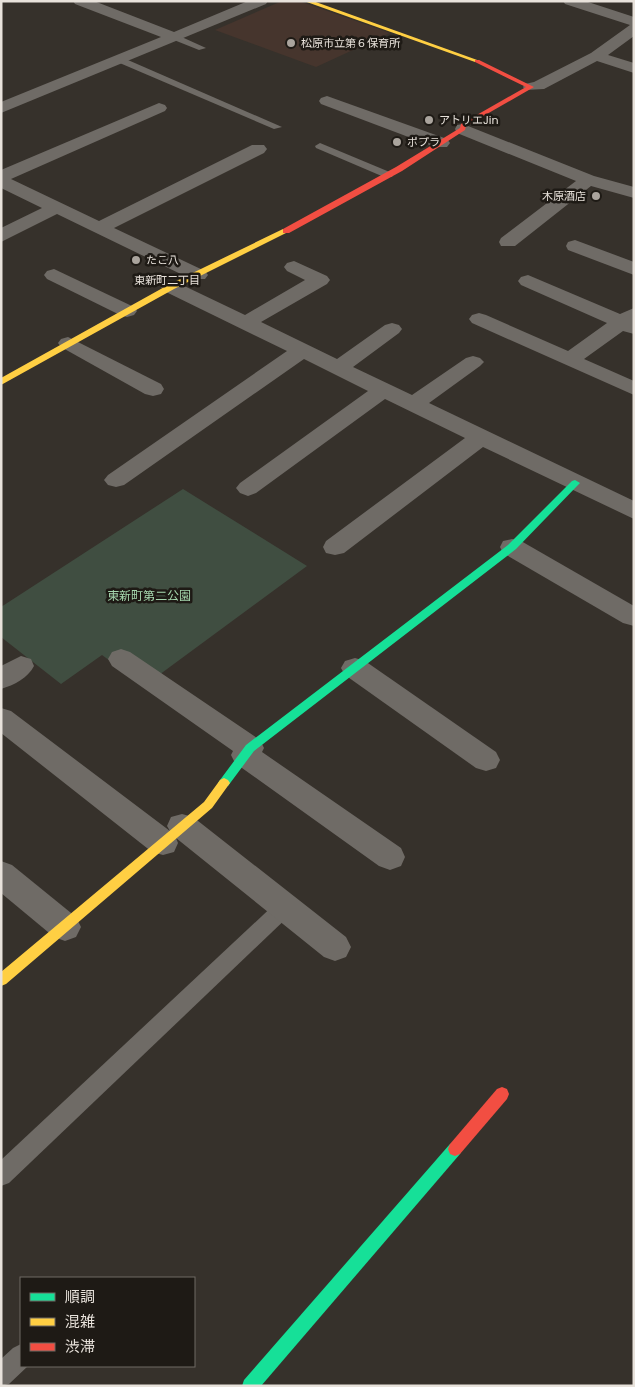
<svg xmlns="http://www.w3.org/2000/svg" width="635" height="1387" font-family="Poppins,'Noto Sans JP',sans-serif">
  <style>
    .education { fill: #46352d }
    .green { fill: #404e41 }
    .lines { fill: none; stroke-linecap: round; stroke-linejoin: round }
    .lane { fill: #6f6b66; fill-rule: evenodd }
    .street { fill: #6f6b66; fill-rule: evenodd }
    .fast { fill: #16e098; fill-rule: evenodd }
    .slow { fill: #ffcf43; fill-rule: evenodd }
    .jam { fill: #f24e42; fill-rule: evenodd }
    .poi-dot { fill: #aaa49d; stroke: #1e1a15; stroke-width: 2 }
    .labels { text-anchor: middle; dominant-baseline: central; stroke-width: 5; stroke-linejoin: round; paint-order: stroke }
    .far-poi-label { font-size: 11px; fill: #e8e2db; stroke: #1e1a15; text-anchor: start }
    .far-neighbourhood-label { font-size: 11px; fill: #e8e2db; stroke: #1e1a15 }
    .park-label { font-size: 12px; fill: #a5d6ad; stroke: #1e1a15 }
  </style>
  <rect width="100%" height="100%" fill="#36312b"/>
  <polygon class="education" points="282,1 299,1 390,33 316,67 215,30"/>
  <polygon class="green" points="183,489 307,566 144,686 102,655 61,684 1,637 1,607"/>
  <g class="lines">
    <g class="lane">
      <polygon points="169,34 175,34 206,48 199,50 169,38"/>
      <polygon points="115,57 121,57 282,127 274,129 115,61"/>
      <polygon points="320,143 392,173 393,175 392,177 384,177 316,148 315,146"/>
      <polygon points="285,899 292,901 294,907 292,913 9,1183 1,1186 1,1160 278,901"/>
      <polygon points="21,1344 21,1366 28,1366 9,1384 1,1386 1,1359 13,1348"/>
    </g>
    <g class="street">
      <polygon points="73,1 94,1 174,32 248,1 268,1 266,4 1,113 1,102 161,37 75,4"/>
      <polygon points="563,1 585,1 634,17 634,36 608,55 634,63 634,73 597,61 544,89 525,90 523,87 525,84 534,82 591,53 630,25 565,4"/>
      <polygon points="327,96 447,139 450,143 447,147 435,147 321,104 319,101 321,98"/>
      <polygon points="159,103 165,105 167,108 165,111 11,179 99,221 252,145 264,145 267,149 264,153 114,228 205,271 208,275 205,279 191,279 57,214 1,242 1,228 42,208 1,188 1,170"/>
      <polygon points="463,124 594,176 634,187 634,198 591,186 515,246 501,246 499,242 501,238 576,181 457,133 455,129 457,125"/>
      <polygon points="575,240 634,262 634,275 568,250 566,246 568,242"/>
      <polygon points="294,261 327,276 330,280 327,284 261,322 337,359 385,325 392,323 399,325 402,329 399,333 353,367 412,395 466,358 473,356 480,358 484,362 480,366 429,403 634,501 634,519 483,447 344,553 335,555 326,553 323,547 326,541 465,438 385,399 256,493 248,496 240,493 236,488 240,483 368,391 304,359 124,485 116,487 108,485 104,480 108,475 287,351 164,291 161,287 164,283 178,283 245,315 305,280 287,271 284,267 287,263"/>
      <polygon points="54,269 134,307 137,311 134,315 127,317 120,315 47,279 44,275 47,271"/>
      <polygon points="528,275 620,314 634,308 634,334 623,331 584,359 634,381 634,395 472,323 469,319 472,315 479,313 486,315 568,351 607,323 521,285 518,281 521,277"/>
      <polygon points="68,337 161,384 164,389 161,394 153,396 145,394 61,347 58,343 61,339"/>
      <polygon points="512,539 521,541 634,606 634,626 623,623 503,553 500,547 503,541"/>
      <polygon points="121,649 130,652 260,740 264,748 262,752 401,848 405,857 401,866 390,870 379,866 235,763 231,755 233,751 112,666 108,659 112,652"/>
      <path d="M 21,656 L 31,659 L 34,666 C 28,678 14,685 1,689 L 1,666 Z"/>
      <polygon points="355,658 365,661 496,752 500,760 496,768 486,771 476,768 345,675 341,668 345,661"/>
      <polygon points="1,708 11,711 170,831 167,826 171,817 182,814 193,817 346,937 351,947 346,957 335,961 324,957 176,838 178,843 174,852 163,855 152,852 1,733"/>
      <polygon points="1,861 12,865 76,917 81,927 76,937 65,941 54,937 1,893"/>
    </g>
    <g class="fast">
      <polygon points="575,480 580,483 578,485 516,549 254,751 228,786 220,786 218,783 220,780 246,745 508,545 572,481"/>
      <polygon points="455,1142 460,1144 462,1149 460,1154 261,1386 242,1386 244,1380 450,1144"/>
    </g>
    <g class="slow">
      <polygon points="304,1 313,1 480,61 475,62"/>
      <polygon points="283,229 290,231 174,289 1,385 1,378 168,285"/>
      <polygon points="224,778 228,780 230,783 212,808 6,984 1,986 1,972 204,802 220,780"/>
    </g>
    <g class="jam">
      <polygon points="475,60 479,60 534,87 466,126 465,130 402,171 289,233 283,233 283,229 396,167 460,128 461,124 526,87 475,62"/>
      <polygon points="502,1087 507,1089 509,1094 507,1099 460,1154 455,1156 450,1154 448,1149 450,1144 497,1089"/>
    </g>
  </g>
  <g class="poi-dot">
    <circle cx="291" cy="43" r="5"/>
    <circle cx="429" cy="120" r="5"/>
    <circle cx="397" cy="142" r="5"/>
    <circle cx="596" cy="196" r="5"/>
    <circle cx="136" cy="260" r="5"/>
  </g>
  <g class="labels">
    <g class="far-poi-label">
      <text x="301" y="43">松原市立第６保育所</text>
      <text x="439" y="120">アトリエJin</text>
      <text x="407" y="142">ポプラ</text>
      <text x="586" y="196" text-anchor="end">木原酒店</text>
      <text x="146" y="260">たこ八</text>
    </g>
    <g class="far-neighbourhood-label">
      <text x="167" y="280">東新町二丁目</text>
    </g>
    <g class="park-label">
      <text x="149" y="595">東新町第二公園</text>
    </g>
  </g>
  <rect width="635" height="1387" fill="none" stroke="#e8e2db" stroke-width="5"/>
  <rect x="20" y="1277" width="175" height="90" fill="#1e1a15" stroke="#6f6a64"/>
  <rect x="30" y="1293" width="25" height="8" fill="#16e098" stroke="#6f6a64"/>
  <text x="65" y="1302" font-size="15" fill="#e8e2db">順調</text>
  <rect x="30" y="1318" width="25" height="8" fill="#ffcf43" stroke="#6f6a64"/>
  <text x="65" y="1327" font-size="15" fill="#e8e2db">混雑</text>
  <rect x="30" y="1343" width="25" height="8" fill="#f24e42" stroke="#6f6a64"/>
  <text x="65" y="1352" font-size="15" fill="#e8e2db">渋滞</text>
</svg>
